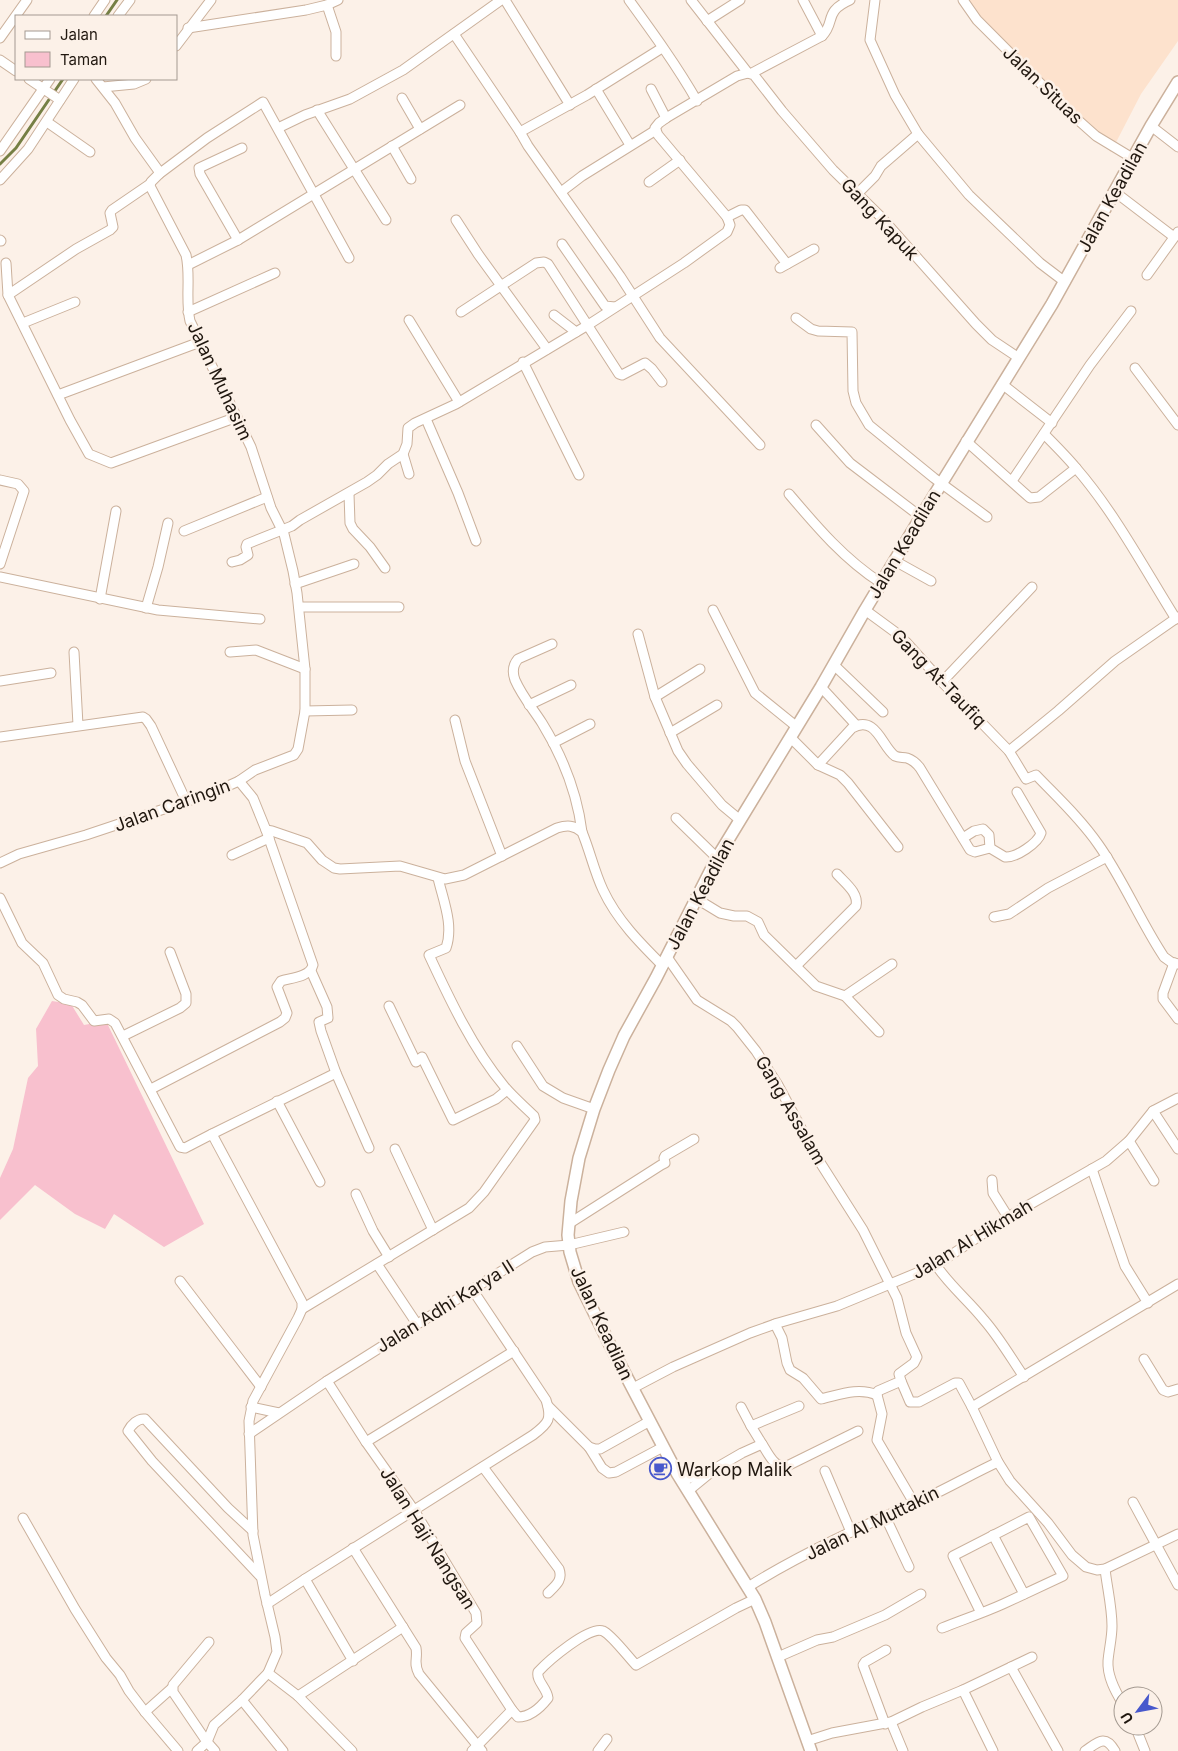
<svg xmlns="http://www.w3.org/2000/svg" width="1178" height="1751" font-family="Inter,sans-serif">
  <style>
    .built { fill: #fde2cd }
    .green { fill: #f8c0ce }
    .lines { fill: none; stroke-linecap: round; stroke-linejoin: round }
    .stream { stroke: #757f44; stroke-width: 3 }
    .street-casing { stroke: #cbb19c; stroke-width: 11 }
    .secondary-casing { stroke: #cbb19c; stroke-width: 14 }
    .street { stroke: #fff; stroke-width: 9 }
    .secondary { stroke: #fff; stroke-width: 11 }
    .labels { text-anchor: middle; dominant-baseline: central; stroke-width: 5; stroke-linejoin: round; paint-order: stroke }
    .street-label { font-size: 18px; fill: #20170f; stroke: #fcf1e8 }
    .poi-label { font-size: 18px; fill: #20170f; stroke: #fcf1e8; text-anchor: start }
  </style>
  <rect width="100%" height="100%" fill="#fcf1e8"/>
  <polygon class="built" points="960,0 1178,0 1178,41 1141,94 1111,152 971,21"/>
  <polygon class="green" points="52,1001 71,1004 84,1025 106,1021 204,1224 164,1247 114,1214 105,1229 75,1214 35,1185 0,1220 0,1178 13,1149 28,1078 38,1066 36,1029"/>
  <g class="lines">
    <g class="stream">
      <polyline points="106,16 117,0"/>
      <polyline points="0,164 16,148 63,79"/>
    </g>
    <defs>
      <g id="street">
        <polyline points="505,0 570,105"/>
        <path d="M 629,0 C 653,33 677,66 697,101"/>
        <polyline points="691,0 748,73 754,75 782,111 833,170 881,217 976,324 992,340 1019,358"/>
        <polyline points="803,0 822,36"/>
        <polyline points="875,0 870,40 895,95 918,134 969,195 1040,263 1065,282"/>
        <polyline points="963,0 977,20 1069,112 1096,136 1134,159"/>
        <polyline points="327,5 336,32 336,56"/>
        <polyline points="94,16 105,0"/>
        <polyline points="118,16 130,0"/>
        <polyline points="707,21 740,0"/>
        <polyline points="188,28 306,10 327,5 338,0"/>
        <polyline points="454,34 520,132 528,146 620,276 660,338 760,445"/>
        <polyline points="0,38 27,0"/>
        <polyline points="176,46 211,0"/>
        <polyline points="0,60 16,71"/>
        <path d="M 752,73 L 822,36 C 836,22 823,12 850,0"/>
        <polyline points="29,79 60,100"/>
        <polyline points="103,87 134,84 146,79"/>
        <polyline points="596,89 630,145"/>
        <polyline points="651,89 666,118"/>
        <polyline points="402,98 420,129"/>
        <polyline points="317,110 386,220"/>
        <polyline points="47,122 90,152"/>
        <polyline points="1151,126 1178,147"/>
        <polyline points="278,128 305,115 350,99 403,70 501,0"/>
        <polyline points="520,132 587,95 662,48"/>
        <polyline points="392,146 411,179"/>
        <polyline points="0,151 50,79"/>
        <polyline points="159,174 207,138 263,102 349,258"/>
        <polyline points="0,180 28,149 74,79"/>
        <polyline points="649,182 680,160"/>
        <polyline points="561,192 582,176 656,130"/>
        <polyline points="1115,192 1174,237"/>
        <polyline points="858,193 875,176 881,166 918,134"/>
        <polyline points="727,217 741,210 745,210 787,264"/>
        <polyline points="456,220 478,254 547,349"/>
        <polyline points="0,240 1,241"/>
        <polyline points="238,240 200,174 199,168 242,148"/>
        <polyline points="562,244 605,306 615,307"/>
        <polyline points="6,263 8,295 70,420 89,454 111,463 237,417"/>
        <polyline points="188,265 238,240 460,105"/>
        <polyline points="780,268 814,249"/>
        <polyline points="1147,275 1178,232"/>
        <polyline points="8,295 76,249 110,230 113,227 110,213 112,210 150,184"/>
        <polyline points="188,312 275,273"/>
        <polyline points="461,312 536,263 544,262 548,264 619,374 622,375 645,363 652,369 662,382"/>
        <polyline points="554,315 576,332"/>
        <polyline points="796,318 811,329 818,331 852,332 853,391 856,403 869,425 934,478 987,517"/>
        <polyline points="409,320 459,402"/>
        <polyline points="23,323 75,302"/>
        <polyline points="523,362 579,475"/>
        <polyline points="1135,368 1178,425"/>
        <polyline points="1002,384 1052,423"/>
        <polyline points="58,395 200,342"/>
        <polyline points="426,419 458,493 476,541"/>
        <polyline points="816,425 850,463 921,517"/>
        <path d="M 1044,434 C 1055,445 1066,456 1076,468 C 1115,513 1144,568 1176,619"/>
        <polyline points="966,441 1030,498 1039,497 1076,468"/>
        <polyline points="403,454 409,474"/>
        <polyline points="0,480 18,484 24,491 0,564"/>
        <polyline points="1012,481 1090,365 1131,311"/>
        <polyline points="349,494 350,523 353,529 370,547 385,568"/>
        <path d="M 789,494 C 817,527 844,559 881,583"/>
        <polyline points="184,531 267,497"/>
        <polyline points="895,561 931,581"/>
        <polyline points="232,562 240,560 248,555 246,547 247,544 292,526 300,520 367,482 377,475 388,464 403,454 407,444 408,428 415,423 456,404 588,325 684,263 727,232 730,225 727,217 658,135 655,128 659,123 666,118 737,76 748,73"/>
        <polyline points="0,577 158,610 260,619"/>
        <polyline points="295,584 354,564"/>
        <polyline points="100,599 116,511"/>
        <polyline points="299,607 399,607"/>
        <polyline points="146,608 158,567 168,523"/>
        <polyline points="713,610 755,693 797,727"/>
        <path d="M 865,610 L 895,632 L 906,642 L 942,682 L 1009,751 L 1026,779 L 1036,775 C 1057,797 1080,818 1098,844 C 1123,879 1140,921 1164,957 L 1171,962 L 1178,964"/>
        <polyline points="638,634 655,697 678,751 687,764 722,805 740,820"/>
        <path d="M 552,644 L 518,659 C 513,665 512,672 515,680 C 522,696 533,709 542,723 C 563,757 577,792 582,832"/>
        <polyline points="74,652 78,725"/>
        <polyline points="230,652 256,650 305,669"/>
        <polyline points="834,665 883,712"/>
        <polyline points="0,681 51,673"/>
        <polyline points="942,682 1032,587"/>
        <polyline points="821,687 856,725"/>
        <polyline points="655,697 700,669"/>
        <polyline points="529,705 571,685"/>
        <polyline points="305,711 352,710"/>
        <polyline points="455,720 465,761 502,856"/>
        <polyline points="670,733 717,705"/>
        <polyline points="0,737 143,717 146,719 151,726 186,801"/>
        <polyline points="791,738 818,765 840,775 848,783 898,847"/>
        <polyline points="553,743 590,724"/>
        <polyline points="1009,751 1058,711 1115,661 1178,617"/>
        <path d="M 818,765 L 852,728 C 876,714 882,747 895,756 C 899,758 903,757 907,758 C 913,760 917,764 920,768 L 970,850 L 975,852 L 990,848 L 1005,857 C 1016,858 1038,843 1041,833 L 1017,792"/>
        <path d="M 239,781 L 253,798 L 266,830 L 272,831 L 307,843 L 322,860 L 334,868 L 340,869 L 400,866 L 445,879 L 464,875 L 557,828 C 567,825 574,825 582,832 C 590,851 594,871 603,890 C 617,920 640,943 663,966"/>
        <polyline points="676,818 717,858"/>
        <polyline points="963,838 974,831 983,829 989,835 990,848"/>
        <polyline points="232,855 269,838"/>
        <path d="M 0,863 L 19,854 L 86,835 L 212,793 L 239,781 L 255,770 L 294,755 L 298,749 L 305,711 L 305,669 L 297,593 L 293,571 L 284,534 L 271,508 L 251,447 L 190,321 C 185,299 191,277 186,255 L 150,186 L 151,182 L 159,174 L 158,170 L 135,138 L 115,103 L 96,79"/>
        <polyline points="0,898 22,943 43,963 58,995 64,999 77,1002 82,1005 94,1021 109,1019 115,1023 180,1147 185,1148 212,1134 302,1302 302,1309 298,1318 253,1401 249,1421 253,1535 265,1595 275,1637 277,1652 268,1673 242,1700 214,1725 207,1742 197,1751"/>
        <polyline points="697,899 720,913 734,916 747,916 758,922 764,935 816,986 845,996 879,1032"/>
        <polyline points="994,917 1009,914 1048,888 1107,857"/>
        <polyline points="667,957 697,1000 731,1021 737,1027 756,1051 778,1085 816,1156 863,1230 897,1298 906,1333 917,1357 914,1363 899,1374 901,1381 878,1391 877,1395 882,1414 877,1440 914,1503"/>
        <polyline points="1174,963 1163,993 1163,999 1178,1019"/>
        <path d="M 796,966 L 856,906 C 859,893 845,883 837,874"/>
        <polyline points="311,971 327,1007 328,1018 319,1022 321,1031 336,1073 369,1148"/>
        <polyline points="845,996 892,964"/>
        <polyline points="389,1006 416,1062 422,1057 453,1120 496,1099 507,1090"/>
        <polyline points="123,1036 180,1008 186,1003 186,994 170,952"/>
        <polyline points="517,1046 543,1086 563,1098 594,1109"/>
        <path d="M 151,1089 L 280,1022 L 285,1018 L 287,1013 L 277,987 L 281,981 C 291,978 310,977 313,965 L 266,830"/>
        <polyline points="277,1101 320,1182"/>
        <polyline points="1153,1111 1178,1149"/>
        <polyline points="212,1134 336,1073"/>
        <polyline points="1129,1141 1154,1181"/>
        <polyline points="395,1149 433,1230"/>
        <polyline points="1092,1169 1125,1266 1148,1303"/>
        <polyline points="992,1180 993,1193 1008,1217"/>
        <polyline points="356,1194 373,1231 389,1257"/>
        <polyline points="570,1223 661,1165 665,1163 664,1158 665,1156 694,1139"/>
        <polyline points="377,1264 417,1324"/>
        <path d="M 936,1265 C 949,1285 969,1301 984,1320 C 999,1337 1011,1358 1024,1377"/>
        <polyline points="180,1281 261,1387"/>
        <polyline points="1178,1284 972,1407 998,1462 1010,1481 1048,1523 1072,1555 1086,1567 1097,1570 1105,1569 1178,1534"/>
        <path d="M 302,1309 L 469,1208 L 484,1192 L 535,1120 L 534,1116 C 524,1106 513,1097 504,1086 C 473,1049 449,998 429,955 L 446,948 C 454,925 443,900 438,878"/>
        <path d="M 775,1324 L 782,1338 L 787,1363 L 790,1370 L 803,1378 L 821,1399 C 839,1395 858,1387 877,1395"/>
        <polyline points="1144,1359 1163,1390 1168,1392 1178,1389"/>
        <path d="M 327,1381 L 366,1442 L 414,1510 L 476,1613 L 477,1623 L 466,1633 L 465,1638 L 512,1710 L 518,1717 C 530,1717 541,1707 548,1698 C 547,1688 536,1681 538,1672 C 548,1661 590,1625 603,1631 C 611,1634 629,1658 636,1665 L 736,1608 L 755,1599"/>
        <polyline points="901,1381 910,1402 919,1402 955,1383 959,1383 972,1407"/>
        <polyline points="633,1388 673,1367 750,1333 778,1323 837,1306 936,1265 1008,1217 1106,1161 1129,1141 1153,1111 1178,1098"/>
        <polyline points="548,1406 589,1447 595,1449 600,1449 650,1421"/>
        <polyline points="251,1407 279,1413"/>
        <polyline points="741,1407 751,1426"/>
        <polyline points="249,1434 327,1381 532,1252 545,1247 569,1245 624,1232"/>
        <polyline points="366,1442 514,1351"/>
        <polyline points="762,1444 751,1426 799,1406"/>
        <polyline points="589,1447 602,1468 609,1473 616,1472 663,1447"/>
        <path d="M 483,1467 L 559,1569 C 563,1580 556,1585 548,1593"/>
        <polyline points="825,1471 851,1532"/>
        <path d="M 682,1481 L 716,1468 L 742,1453 L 762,1444 C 768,1453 773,1466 785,1467 L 858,1431"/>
        <polyline points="688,1491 710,1473"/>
        <polyline points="1133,1502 1178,1585"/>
        <polyline points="885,1516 909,1567"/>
        <polyline points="23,1518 75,1609 106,1658 120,1675 129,1691 145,1712 178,1751"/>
        <path d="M 253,1531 L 228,1508 L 145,1419 C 138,1418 131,1425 128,1431 L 152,1461 L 260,1576"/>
        <polyline points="993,1535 1024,1594"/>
        <path d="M 353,1548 L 416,1648 C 418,1659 413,1663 419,1674 L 482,1751"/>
        <path d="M 1105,1569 C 1107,1587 1112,1607 1112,1626 C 1112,1638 1109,1649 1108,1661 C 1107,1676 1115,1691 1123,1704"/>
        <polyline points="305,1579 353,1661"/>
        <path d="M 748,1587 C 804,1552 865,1525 926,1498 C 950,1487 974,1473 998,1462"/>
        <path d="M 267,1604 L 305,1579 L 533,1435 C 549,1423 552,1419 546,1400 L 472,1289"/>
        <path d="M 942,1628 C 962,1620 983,1613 1003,1604 L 1063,1576 L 1029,1517 L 953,1556 L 981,1613"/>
        <polyline points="209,1642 173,1685 173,1692 207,1742 215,1751"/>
        <polyline points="778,1657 817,1640 833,1637 885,1615 921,1594"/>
        <polyline points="1011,1667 1058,1751"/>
        <polyline points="268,1673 298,1696 352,1751"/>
        <polyline points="963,1690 993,1751"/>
        <polyline points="298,1696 403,1627"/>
        <polyline points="242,1700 283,1751"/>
        <polyline points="145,1712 172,1688"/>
        <polyline points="891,1722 903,1751"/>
        <polyline points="885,1724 863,1665 865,1662 886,1650"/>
        <polyline points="1135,1726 1145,1751"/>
        <polyline points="807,1741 832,1733 891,1722 922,1707 963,1690 1032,1657"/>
        <polyline points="472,1751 512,1710"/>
        <polyline points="598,1751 607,1739"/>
        <path d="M 1085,1751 C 1097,1743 1105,1733 1115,1751"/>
      </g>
      <polyline id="secondary" points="811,1751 765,1622 755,1599 677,1473 613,1351 579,1282 570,1252 568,1235 571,1201 579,1158 594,1109 609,1070 624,1036 656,978 717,858 821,687 865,610 930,502 1052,304 1151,126 1178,82"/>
    </defs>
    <use href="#street" class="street-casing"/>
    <use href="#secondary" class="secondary-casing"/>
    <use href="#street" class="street"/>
    <use href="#secondary" class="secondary"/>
  </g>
  <defs>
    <symbol id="cafe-ring" viewBox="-11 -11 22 22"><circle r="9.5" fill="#fcf1e8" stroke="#4858cc" stroke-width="1.5"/><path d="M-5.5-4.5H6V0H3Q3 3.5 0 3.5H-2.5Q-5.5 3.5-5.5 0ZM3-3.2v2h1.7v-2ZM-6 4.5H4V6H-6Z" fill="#4858cc"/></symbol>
  </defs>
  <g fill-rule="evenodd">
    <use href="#cafe-ring" x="648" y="1456" width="25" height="25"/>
  </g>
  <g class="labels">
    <g class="street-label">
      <text transform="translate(1043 85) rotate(44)">Jalan Situas</text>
      <text transform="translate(1112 197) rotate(-61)">Jalan Keadilan</text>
      <text transform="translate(880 219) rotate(47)">Gang Kapuk</text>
      <text transform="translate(220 381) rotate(65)">Jalan Muhasim</text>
      <text transform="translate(904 544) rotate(-59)">Jalan Keadilan</text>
      <text transform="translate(939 678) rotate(46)">Gang At-Taufiq</text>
      <text transform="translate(172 805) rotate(-20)">Jalan Caringin</text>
      <text transform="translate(700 894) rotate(-62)">Jalan Keadilan</text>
      <text transform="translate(791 1110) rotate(60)">Gang Assalam</text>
      <text transform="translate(972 1239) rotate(-31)">Jalan Al Hikmah</text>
      <text transform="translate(445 1306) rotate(-32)">Jalan Adhi Karya II</text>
      <text transform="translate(602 1323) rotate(65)">Jalan Keadilan</text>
      <text transform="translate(872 1523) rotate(-26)">Jalan Al Muttakin</text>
      <text transform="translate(428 1538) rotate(58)">Jalan Haji Nangsan</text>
    </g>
    <g class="poi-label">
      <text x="677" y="1469">Warkop Malik</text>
    </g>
  </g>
  <rect x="15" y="15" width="162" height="65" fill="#fcf1e8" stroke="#a49a91"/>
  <rect x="25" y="31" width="25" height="8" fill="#ffffff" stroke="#a49a91"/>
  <text x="60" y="40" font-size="15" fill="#20170f">Jalan</text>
  <rect x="25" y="52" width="25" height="15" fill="#f8c0ce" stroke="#a49a91"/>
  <text x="60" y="65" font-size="15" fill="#20170f">Taman</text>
  <g transform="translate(1138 1711) rotate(238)"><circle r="24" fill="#fcf1e8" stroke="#a49a91"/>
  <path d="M0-4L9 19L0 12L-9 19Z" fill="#4858cc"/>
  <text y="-8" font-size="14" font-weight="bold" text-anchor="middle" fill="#20170f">U</text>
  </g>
</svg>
